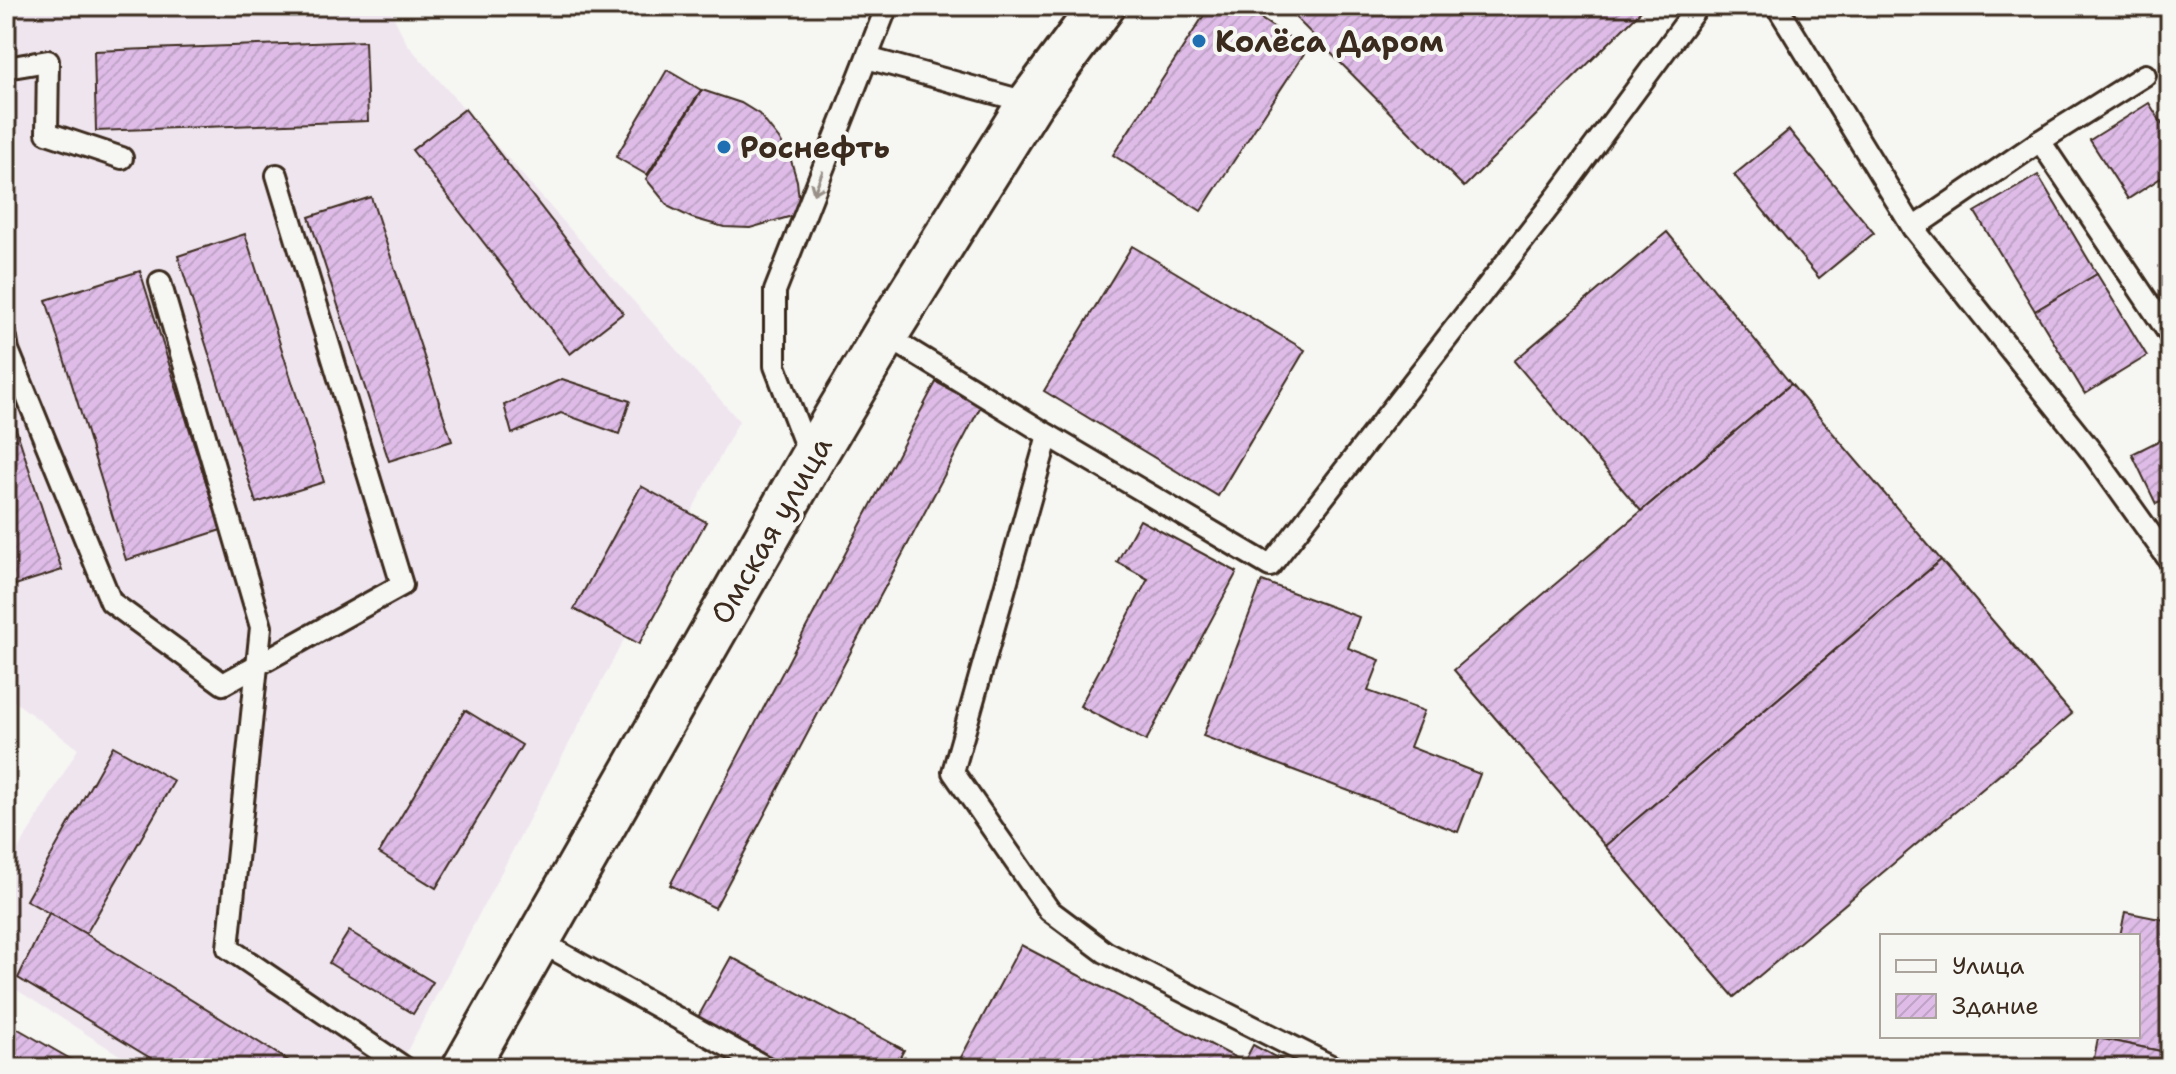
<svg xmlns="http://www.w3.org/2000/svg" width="2176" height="1074" font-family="'Shantell Sans',sans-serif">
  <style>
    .built { fill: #efe5ef }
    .building { fill: url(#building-hatch); stroke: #3b2a1e; stroke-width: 2 }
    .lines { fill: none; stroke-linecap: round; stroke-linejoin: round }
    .service-casing { stroke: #3b2a1e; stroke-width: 26 }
    .primary-casing { stroke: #3b2a1e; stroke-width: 50 }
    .service { stroke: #f6f6f2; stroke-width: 20 }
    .primary { stroke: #f6f6f2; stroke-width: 44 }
    .oneway { stroke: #989088 }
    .poi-dot { fill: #1f6fb2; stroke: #f6f6f2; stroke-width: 3 }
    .labels { text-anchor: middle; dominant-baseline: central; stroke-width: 8; stroke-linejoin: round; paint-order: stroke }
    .poi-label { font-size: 30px; font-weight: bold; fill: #3b2a1e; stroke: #f6f6f2; text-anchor: start }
    .street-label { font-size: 30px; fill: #3b2a1e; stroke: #f6f6f2 }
  </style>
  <defs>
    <pattern id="building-hatch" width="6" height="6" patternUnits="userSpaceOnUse" patternTransform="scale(2)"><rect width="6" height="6" fill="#debce7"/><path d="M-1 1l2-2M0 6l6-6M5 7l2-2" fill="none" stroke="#bfa2c6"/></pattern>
  </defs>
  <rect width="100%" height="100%" fill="#f6f6f2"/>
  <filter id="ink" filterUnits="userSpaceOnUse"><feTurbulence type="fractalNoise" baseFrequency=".0125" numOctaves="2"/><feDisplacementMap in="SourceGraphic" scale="16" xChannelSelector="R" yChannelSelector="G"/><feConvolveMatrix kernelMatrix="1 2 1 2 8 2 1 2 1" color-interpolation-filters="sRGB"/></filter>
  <g filter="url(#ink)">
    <polygon class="built" points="6,6 388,6 407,44 739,421 398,1068 140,1068 6,983 6,870 78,749 6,695"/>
    <g class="building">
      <polygon points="1210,6 1241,6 1307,49 1201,211 1113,155"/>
      <polygon points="1284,6 1646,6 1464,187"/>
      <polygon points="365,41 368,121 96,131 94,51"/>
      <polygon points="667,70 701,90 647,175 616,157"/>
      <polygon points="702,90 741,103 759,114 779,139 790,157 797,181 800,209 792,216 750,228 724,227 692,218 669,207 646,179"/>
      <polygon points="2149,103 2170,136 2170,172 2128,199 2090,140"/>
      <polygon points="465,109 623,313 570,354 412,150"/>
      <polygon points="1789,130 1874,233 1819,278 1734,175"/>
      <polygon points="2038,175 2097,274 2035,311 1975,212"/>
      <polygon points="371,197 452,441 389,461 309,217"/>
      <polygon points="1667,232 1791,384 1641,511 1514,361"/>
      <polygon points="245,234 324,482 256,503 178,256"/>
      <polygon points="1132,246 1305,350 1218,496 1044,391"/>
      <polygon points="140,271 221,530 126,560 46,300"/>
      <polygon points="2097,274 2147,356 2085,394 2035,311"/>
      <polygon points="562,379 630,401 619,434 561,413 512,434 504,405"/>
      <polygon points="936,382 981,406 715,908 670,885"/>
      <polygon points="1791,384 1941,560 1605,846 1454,670"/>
      <polygon points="6,398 62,570 6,588"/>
      <polygon points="2164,438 2170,451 2170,498 2156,504 2132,454"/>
      <polygon points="641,486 706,522 639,644 574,609"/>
      <polygon points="1140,520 1237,572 1146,741 1080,706 1148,579 1117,562"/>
      <polygon points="1941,560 2072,714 1734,997 1605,846"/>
      <polygon points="1262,581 1359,617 1348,648 1380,660 1368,691 1424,711 1410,747 1480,774 1458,832 1203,736"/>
      <polygon points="465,710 522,745 436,888 379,853"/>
      <polygon points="113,746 174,781 86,934 26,900"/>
      <polygon points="2125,912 2170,921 2170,1053 2098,1038 2098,1036 2138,1036 2138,936 2120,936"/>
      <polygon points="49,913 86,934 300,1068 167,1068 18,978"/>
      <polygon points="349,931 433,982 413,1014 329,963"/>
      <polygon points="1021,945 1244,1062 1241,1068 967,1068 958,1063"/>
      <polygon points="731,957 904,1050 894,1068 788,1068 697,1019"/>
      <polygon points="6,1022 86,1068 6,1068"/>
      <polygon points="2098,1038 2170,1053 2170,1068 2092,1068"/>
      <polygon points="1253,1045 1296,1068 1241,1068"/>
    </g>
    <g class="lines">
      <defs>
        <g id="service">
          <polyline points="1777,6 1913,228 2040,141 2145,75"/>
          <polyline points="867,58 1030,103"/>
          <polyline points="6,68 48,61 47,133 122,158"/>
          <polyline points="2040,141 2170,335"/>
          <polyline points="1913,228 2092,452 2170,561"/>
          <polyline points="160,282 261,627 228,948 405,1068"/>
          <polyline points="885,335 1048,435 1270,566 1556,198 1698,6"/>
          <polyline points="6,338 8,350 111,602 223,684 402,585 277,175"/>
          <polyline points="1048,435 953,772 1049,910 1105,952 1335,1068"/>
          <polyline points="811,460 775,366 775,291 887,6"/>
          <polyline points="537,940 767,1068"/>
        </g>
        <polyline id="primary" points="465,1068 811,460 885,335 1030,103 1102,6"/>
      </defs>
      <use href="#service" class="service-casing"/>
      <use href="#primary" class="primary-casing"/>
      <use href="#service" class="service"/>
      <use href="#primary" class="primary"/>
    </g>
    <defs><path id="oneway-shaft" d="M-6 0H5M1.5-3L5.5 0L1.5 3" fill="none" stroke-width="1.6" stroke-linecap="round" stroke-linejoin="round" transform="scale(2)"/></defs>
    <use class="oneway" href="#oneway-shaft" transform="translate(818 183) rotate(112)"/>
  </g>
  <g class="poi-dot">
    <circle cx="1199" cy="41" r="8"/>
    <circle cx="724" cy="147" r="8"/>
  </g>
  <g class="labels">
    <g class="poi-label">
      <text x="1215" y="41">Колёса Даром</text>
      <text x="740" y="147">Роснефть</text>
    </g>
    <g class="street-label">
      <text transform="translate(771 530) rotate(-60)">Омская улица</text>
    </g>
  </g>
  <rect width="2176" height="1074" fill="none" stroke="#f6f6f2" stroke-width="32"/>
  <rect x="16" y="16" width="2144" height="1042" fill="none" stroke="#3b2a1e" stroke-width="3" filter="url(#ink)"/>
  <rect x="1880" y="934" width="260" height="104" fill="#f6f6f2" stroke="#aba49d" stroke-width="2"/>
  <rect x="1896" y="960" width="40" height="12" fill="#f6f6f2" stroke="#aba49d" stroke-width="2"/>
  <text x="1952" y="974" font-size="24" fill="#3b2a1e">Улица</text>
  <rect x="1896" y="994" width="40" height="24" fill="url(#building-hatch)" stroke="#aba49d" stroke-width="2"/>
  <text x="1952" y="1014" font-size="24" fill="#3b2a1e">Здание</text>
</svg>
